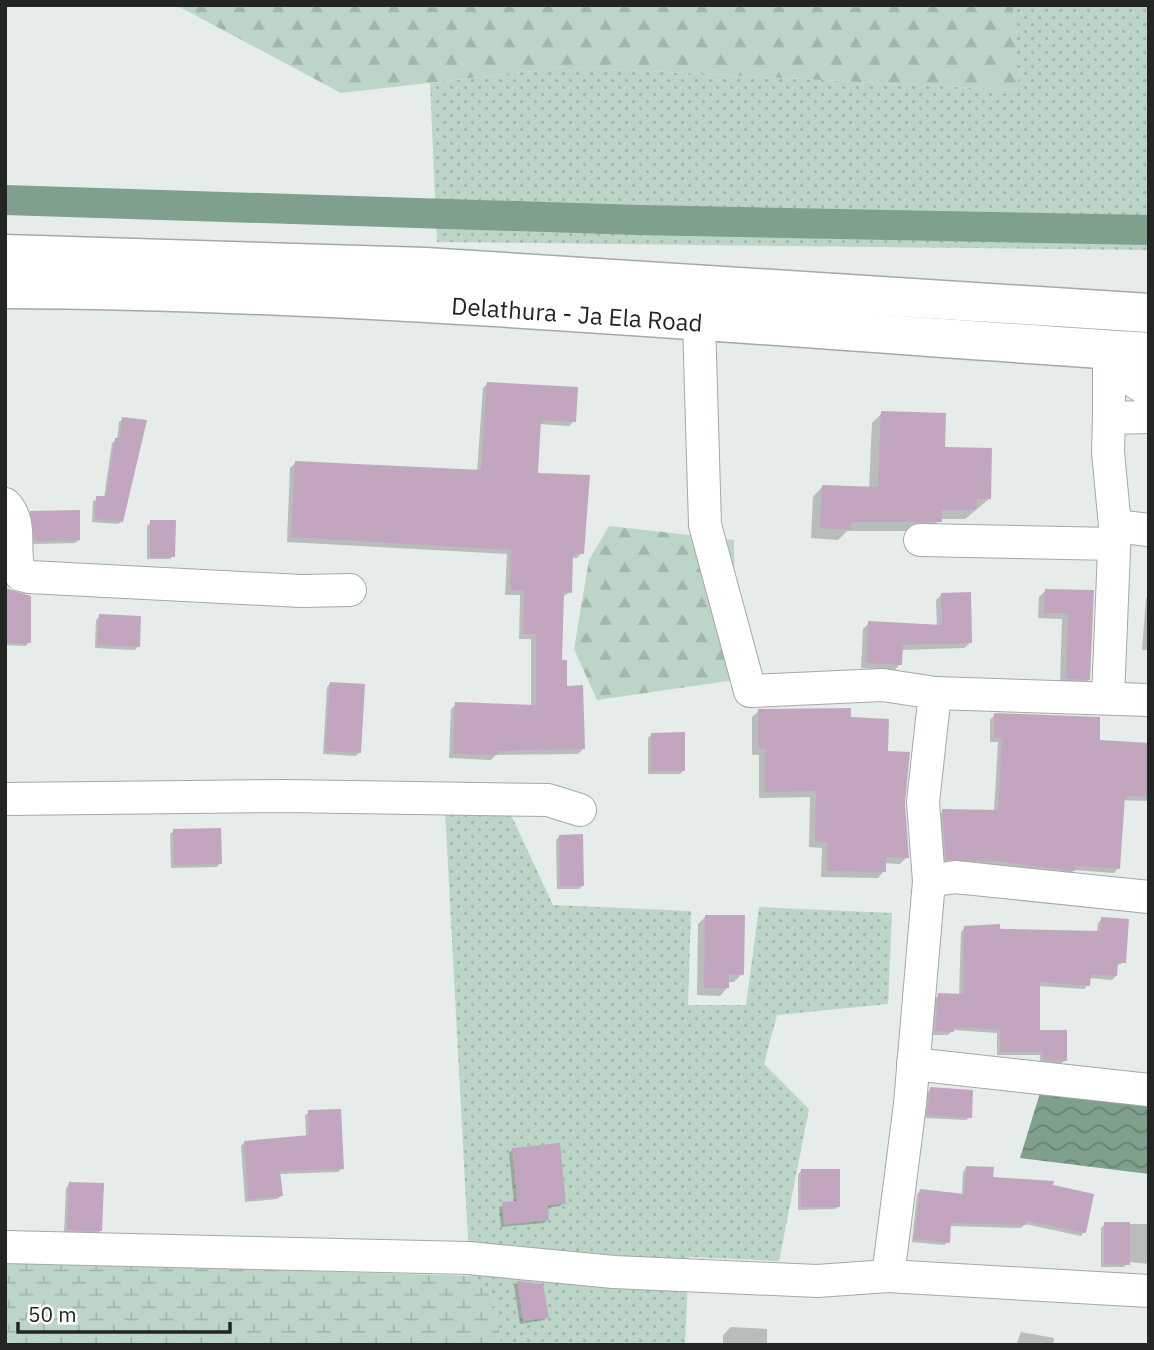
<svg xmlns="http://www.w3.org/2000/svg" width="1154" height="1350" font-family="'IBM Plex Sans',sans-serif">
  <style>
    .grass { fill: url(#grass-dots) }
    .forest { fill: url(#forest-firs) }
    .wetland { fill: url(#wetland-marsh) }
    .water { fill: url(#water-waves) }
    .shadow { fill: #0003 }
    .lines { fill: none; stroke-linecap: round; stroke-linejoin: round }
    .canal { stroke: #7ea08d; stroke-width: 30 }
    .building { fill: #c2a6c0 }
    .minor-casing { stroke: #a4a9a6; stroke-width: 34 }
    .major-casing { stroke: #a4a9a6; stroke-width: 41 }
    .minor { stroke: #fff; stroke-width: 32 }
    .major { stroke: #fff; stroke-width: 38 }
    .labels { text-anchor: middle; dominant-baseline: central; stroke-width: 5; stroke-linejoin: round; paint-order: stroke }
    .street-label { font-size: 24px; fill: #232523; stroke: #fff }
  </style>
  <defs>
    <pattern id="grass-dots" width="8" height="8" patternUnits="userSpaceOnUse" patternTransform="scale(1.75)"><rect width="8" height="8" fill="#bcd5c6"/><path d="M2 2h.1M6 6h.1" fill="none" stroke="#a1b7aa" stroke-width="1.8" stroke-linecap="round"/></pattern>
    <pattern id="forest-firs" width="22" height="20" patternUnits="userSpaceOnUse" patternTransform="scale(1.75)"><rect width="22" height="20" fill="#bcd5c6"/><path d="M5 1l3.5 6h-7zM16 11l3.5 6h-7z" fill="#a1b7aa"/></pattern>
    <pattern id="wetland-marsh" width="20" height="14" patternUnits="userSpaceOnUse" patternTransform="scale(1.75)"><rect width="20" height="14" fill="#bcd5c6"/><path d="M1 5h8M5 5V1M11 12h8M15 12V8" fill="none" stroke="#a1b7aa"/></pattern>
    <pattern id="water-waves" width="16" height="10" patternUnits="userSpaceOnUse" patternTransform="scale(1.75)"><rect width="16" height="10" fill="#7ea08d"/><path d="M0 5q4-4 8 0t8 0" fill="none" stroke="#678273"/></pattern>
  </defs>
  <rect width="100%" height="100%" fill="#e6ece9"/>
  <g class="grass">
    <polygon points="1013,5 1149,5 1149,250 437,242 430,83 566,67 1018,90"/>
    <polygon points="445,810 511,815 553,905 691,911 688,1005 746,1005 759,907 892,913 888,1004 777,1015 764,1064 809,1109 779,1261 689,1257 685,1345 501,1345 494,1297 470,1276"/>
  </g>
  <g class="forest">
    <polygon points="176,5 1013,5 1019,90 566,67 341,93"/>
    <polygon points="609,526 734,540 735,680 597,700 574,649 589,560"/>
  </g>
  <polygon class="wetland" points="54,1263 470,1276 494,1297 501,1345 5,1345 5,1264"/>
  <polygon class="water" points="1040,1093 1149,1106 1149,1174 1020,1158"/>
  <g class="shadow">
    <polygon points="488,383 574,421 569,426 539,424 536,475 582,553 577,558 571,558 570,592 562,597 560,662 583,749 578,754 496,755 491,760 449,758 451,709 456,704 531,707 531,639 519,639 520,595 505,595 507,554 287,542 290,468 295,463 477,472 483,388"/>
    <polygon points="882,413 989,499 965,519 940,519 930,531 847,531 838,540 811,538 813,497 823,486 869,489 872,423"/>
    <polygon points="123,419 122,521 118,524 92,522 93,501 104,498 112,443 117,440 119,422"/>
    <polygon points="31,512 79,540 75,543 32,544 28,516"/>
    <polygon points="151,522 173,556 170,559 147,559 147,526"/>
    <polygon points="5,590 29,642 26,646 5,645"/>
    <polygon points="1045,591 1092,592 1089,679 1083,685 1060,684 1062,619 1038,618 1039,597"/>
    <polygon points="942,594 970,643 964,648 901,650 900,664 895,670 861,668 863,629 869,623 937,627 936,600"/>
    <polygon points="1149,596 1149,650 1142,650 1146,598"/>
    <polygon points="100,616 138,646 135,650 95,648 96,620"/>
    <polygon points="330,683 359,753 356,756 323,754 327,687"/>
    <polygon points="759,711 849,719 886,753 903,803 907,857 900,864 885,863 884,871 878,878 821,877 822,848 809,847 810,797 759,798 759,755 752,755 752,717"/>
    <polygon points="994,715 1098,741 1149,744 1149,801 1051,798 1118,868 1114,873 1074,870 1069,875 942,864 938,816 943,811 994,812 998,742 990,742 990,720"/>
    <polygon points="652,734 683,771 680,774 648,774 648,738"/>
    <polygon points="174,831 220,863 217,867 171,868 170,834"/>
    <polygon points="559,837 583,885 579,889 557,889 556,840"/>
    <polygon points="706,916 742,974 734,982 728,982 727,988 720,996 697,995 698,924"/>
    <polygon points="1102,919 1124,962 1116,966 1116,976 1112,980 1089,978 1085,989 1038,986 1038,1031 1065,1060 1061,1064 1040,1063 1040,1055 997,1055 997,1033 953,1030 948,1035 932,1035 935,999 939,995 959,996 961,932 965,927 1097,933 1098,923"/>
    <polygon points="931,1089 970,1117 966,1120 925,1118 927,1093"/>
    <polygon points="309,1112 342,1168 338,1172 279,1174 281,1196 277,1199 245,1202 241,1146 245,1142 306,1137 305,1115"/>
    <polygon points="513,1149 564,1203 560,1206 546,1208 548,1219 544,1223 501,1227 499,1207 514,1203 509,1153"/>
    <polygon points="966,1168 991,1178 1051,1187 1084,1232 1081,1236 1025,1224 1021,1228 949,1226 948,1242 944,1245 912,1242 917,1194 920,1191 962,1195 963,1172"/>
    <polygon points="801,1171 839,1206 835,1209 798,1210 798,1174"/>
    <polygon points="69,1184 101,1230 97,1234 64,1233 66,1188"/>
    <polygon points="1105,1224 1149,1224 1149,1264 1128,1262 1124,1267 1101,1267 1101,1228"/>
    <polygon points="517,1283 542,1285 547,1317 544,1320 520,1324 514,1286"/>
    <polygon points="731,1327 767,1329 767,1345 723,1345 723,1335"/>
    <polygon points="1021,1332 1054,1338 1053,1345 1016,1345"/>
  </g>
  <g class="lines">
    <polyline class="canal" points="5,200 639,220 1149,230"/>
  </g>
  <g class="building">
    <polygon points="487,382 578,387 576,422 541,420 538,473 590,475 584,554 573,553 572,593 564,592 562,660 567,660 567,686 583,685 585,749 498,751 498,755 453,754 455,702 536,705 536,634 523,634 524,591 510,590 511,550 291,537 295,461 481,470"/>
    <polygon points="881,411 946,413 945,447 992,448 991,499 977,499 976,510 942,510 942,522 851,522 850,530 820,528 822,485 878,487"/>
    <polygon points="122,417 147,420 123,522 95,519 96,496 106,496 115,438 120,438"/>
    <polygon points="80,510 80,540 35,541 30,511"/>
    <polygon points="150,520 176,520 175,557 150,557"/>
    <polygon points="5,588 31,596 31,643 5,643"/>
    <polygon points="1045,589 1094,590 1090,680 1066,679 1068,613 1044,613"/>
    <polygon points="971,592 972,643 903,645 902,665 866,663 868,621 942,625 941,593"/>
    <polygon points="99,614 141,616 140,647 97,645"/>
    <polygon points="330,682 365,684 361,753 325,751"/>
    <polygon points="851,708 851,717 889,719 888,751 910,752 905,803 909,858 886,857 886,872 827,871 827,842 815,841 816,791 765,792 765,749 758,749 758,709"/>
    <polygon points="994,713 1100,717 1100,740 1149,743 1149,797 1125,796 1120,869 1076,866 1075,871 995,861 946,860 942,809 998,810 1002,738 994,738"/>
    <polygon points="685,732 685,771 651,771 651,733"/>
    <polygon points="221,828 222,864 174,865 173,829"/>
    <polygon points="583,834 584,886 560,886 559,835"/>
    <polygon points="705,915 745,915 744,975 729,974 729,988 704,988"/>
    <polygon points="1101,917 1129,919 1126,963 1118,963 1117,976 1091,974 1090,986 1040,982 1040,1030 1067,1030 1067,1061 1043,1060 1043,1052 1000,1052 1000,1030 954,1027 954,1032 935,1031 938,993 963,994 964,926 1000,924 1000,929 1100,931"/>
    <polygon points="930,1087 973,1090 972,1118 927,1115"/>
    <polygon points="341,1109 344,1169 280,1171 283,1196 248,1199 244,1141 309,1135 308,1110"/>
    <polygon points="560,1143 566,1204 548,1205 549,1220 504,1225 502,1202 517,1201 512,1148"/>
    <polygon points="966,1166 994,1167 993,1177 1054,1181 1053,1185 1094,1194 1086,1233 1026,1221 1026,1225 951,1223 950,1243 914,1239 920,1189 964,1194"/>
    <rect x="801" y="1169" width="39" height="38"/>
    <polygon points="69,1182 104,1183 102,1231 67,1230"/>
    <polygon points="1104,1222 1130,1222 1130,1265 1104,1264"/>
    <polygon points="517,1281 543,1284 549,1318 523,1321"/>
  </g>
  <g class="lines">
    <defs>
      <g id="minor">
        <polyline points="699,322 705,525 750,691 883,685 935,693 923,802 929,881"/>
        <polyline points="1110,366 1149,391"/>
        <polyline points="1109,418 1109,349"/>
        <path d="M 5,504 C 25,524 10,553 21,575 L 29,577 L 301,591 L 350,590"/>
        <polyline points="1115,526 1149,530"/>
        <polyline points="920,540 1114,544"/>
        <polyline points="935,693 1149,700"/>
        <polyline points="1108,697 1115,526 1108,452 1109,418 1149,417"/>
        <polyline points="5,799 285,796 548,800 580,810"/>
        <polyline points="913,1064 1149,1090"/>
        <polyline points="5,1247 468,1258 614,1272 817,1281 888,1276 1149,1291"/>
        <polyline points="888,1276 910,1104 929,881 955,877 1149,897"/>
      </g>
      <g id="major">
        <polyline points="5,254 425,267 1149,313"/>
        <path d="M 5,289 C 387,291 768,328 1149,352"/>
      </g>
    </defs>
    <use href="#minor" class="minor-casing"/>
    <use href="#major" class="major-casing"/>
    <use href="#minor" class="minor"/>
    <use href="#major" class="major"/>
  </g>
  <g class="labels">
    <g class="street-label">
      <text transform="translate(577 314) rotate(4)">Delathura - Ja Ela Road</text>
    </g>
  </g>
  <rect width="1154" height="1350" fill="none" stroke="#232523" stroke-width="14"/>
  <path d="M18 1322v10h212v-10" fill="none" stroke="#232523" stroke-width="3.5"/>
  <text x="28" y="1322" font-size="21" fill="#232523" stroke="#ffffff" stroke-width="5" paint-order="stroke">50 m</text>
</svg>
